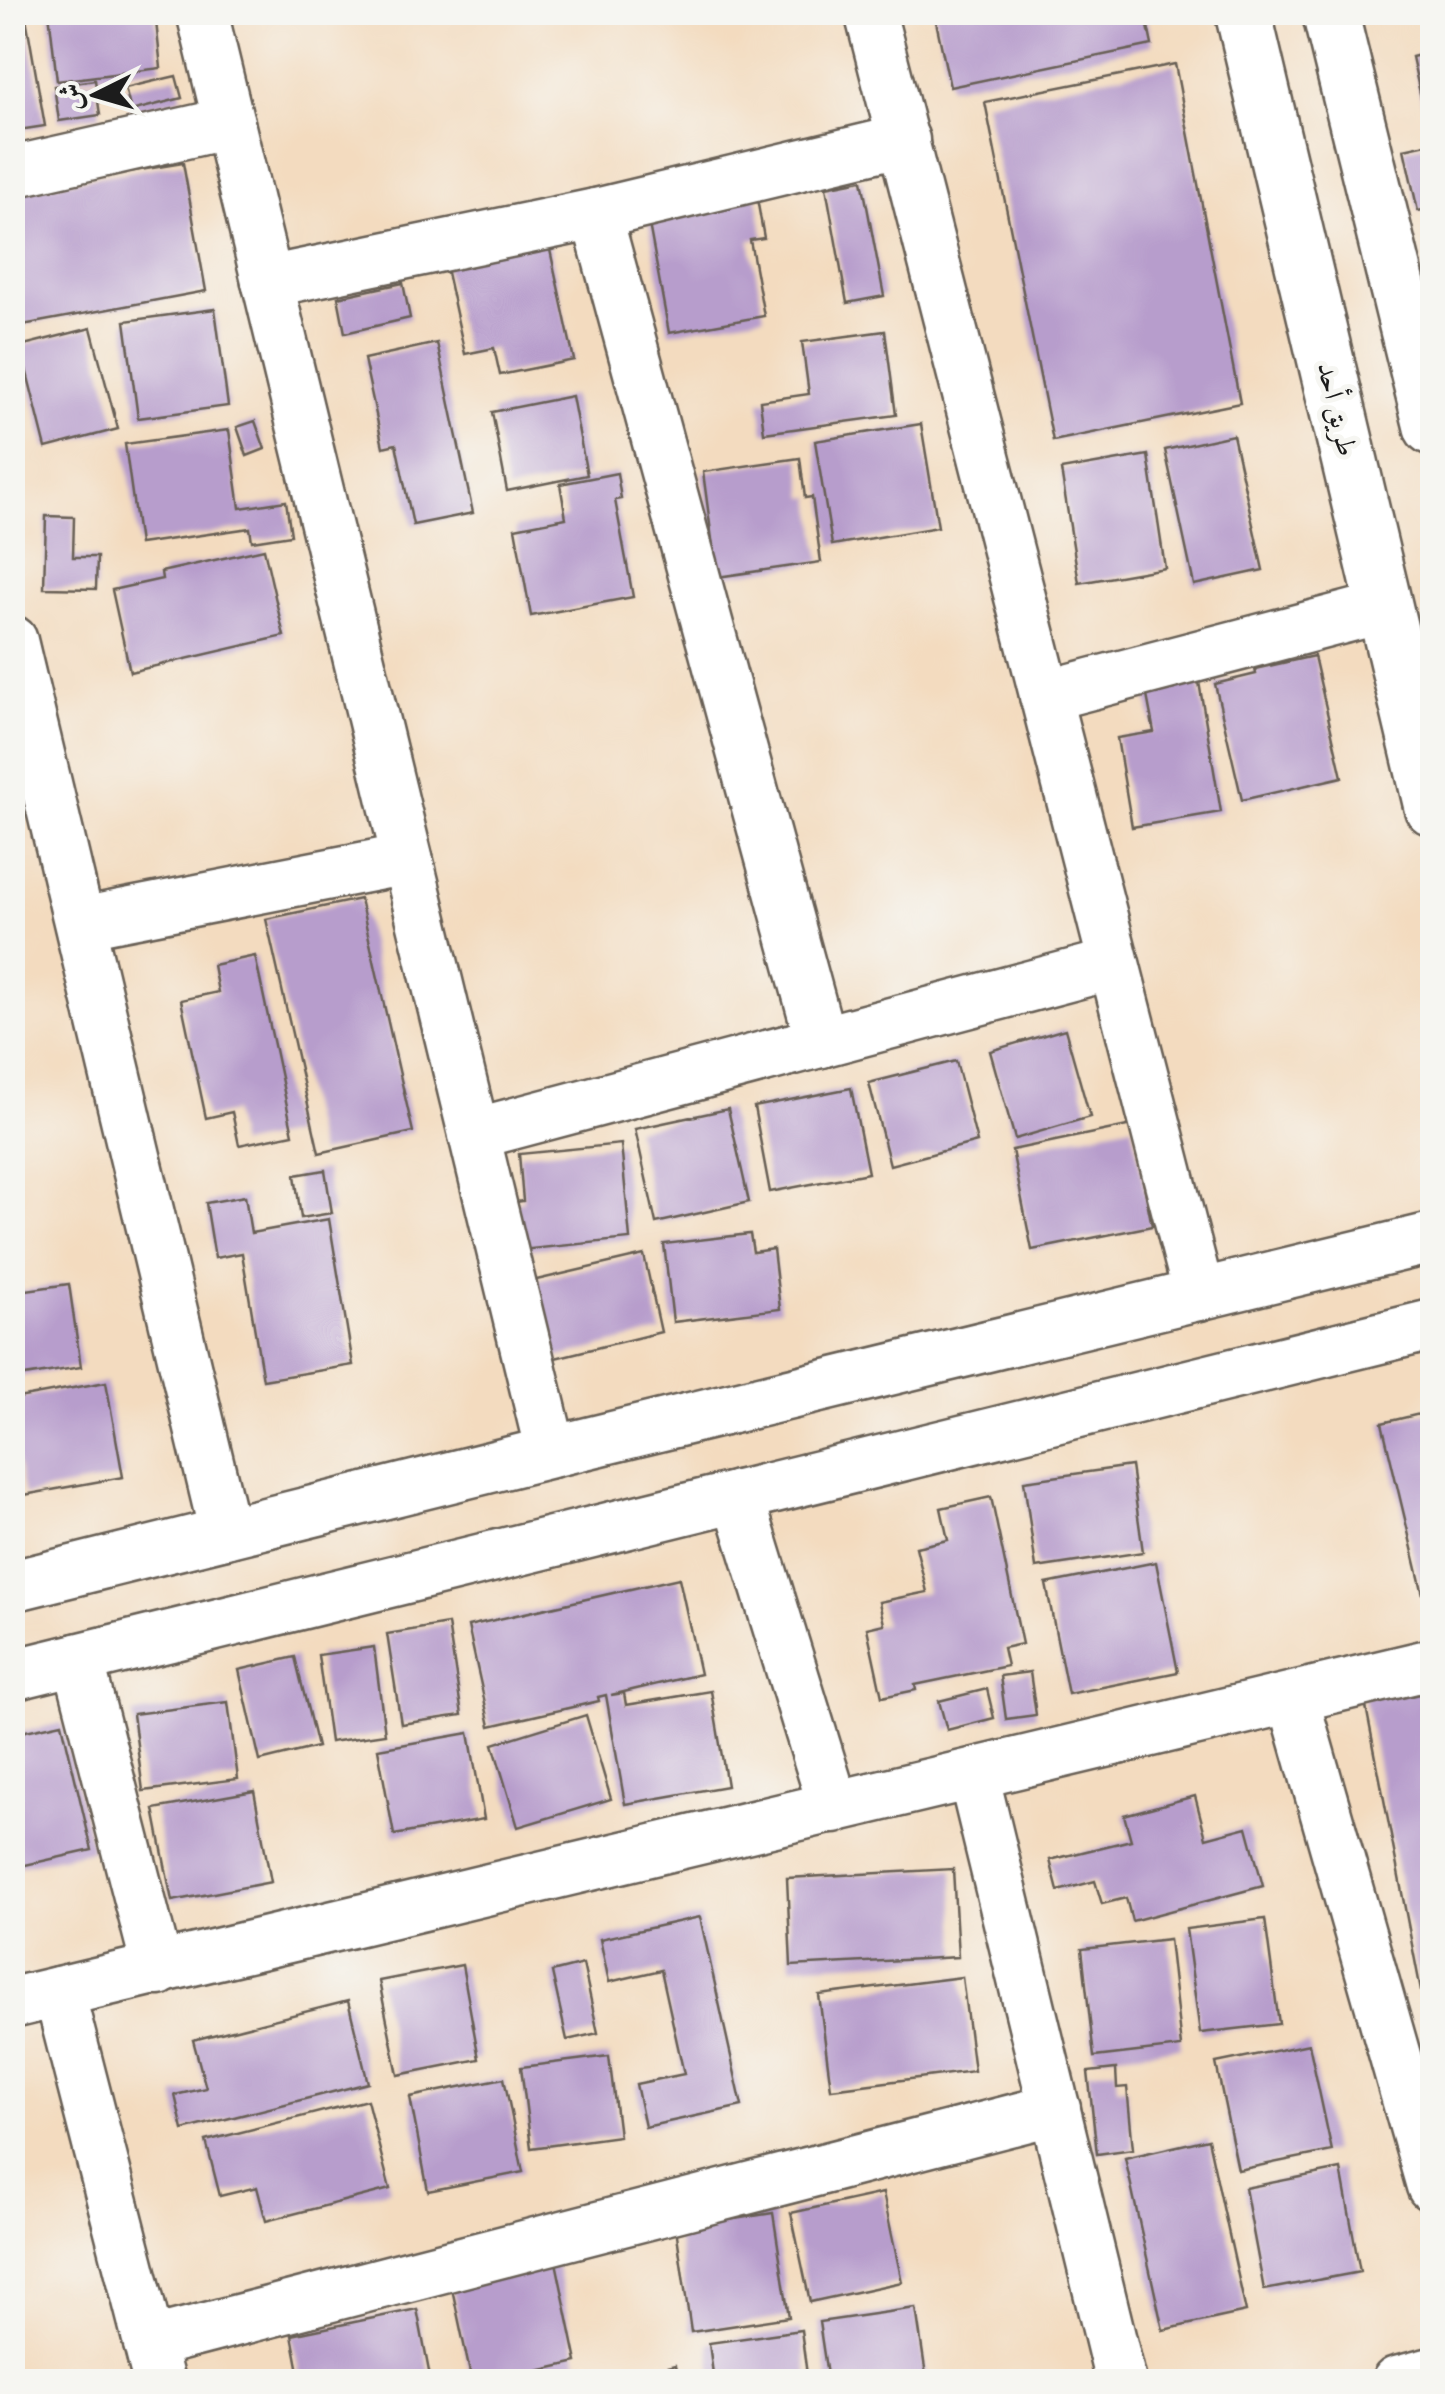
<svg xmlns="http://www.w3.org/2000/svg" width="1445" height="2394" font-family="'Libre Caslon Text',Amiri,serif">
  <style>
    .building { fill: #b79dcc }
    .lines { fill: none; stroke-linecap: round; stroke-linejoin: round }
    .minor-casing { stroke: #675f55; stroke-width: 55 }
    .primary-casing { stroke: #675f55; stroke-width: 60 }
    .minor { stroke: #fff; stroke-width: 50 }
    .primary { stroke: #fff; stroke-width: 55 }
    .labels { text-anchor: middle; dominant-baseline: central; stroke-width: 10; stroke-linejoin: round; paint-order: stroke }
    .street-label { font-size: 28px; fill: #1c1c1c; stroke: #f6f6f2 }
  </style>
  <rect width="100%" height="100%" fill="#f6f6f2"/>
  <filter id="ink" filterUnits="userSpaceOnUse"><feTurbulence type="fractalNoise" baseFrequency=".01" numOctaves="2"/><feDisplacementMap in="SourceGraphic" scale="20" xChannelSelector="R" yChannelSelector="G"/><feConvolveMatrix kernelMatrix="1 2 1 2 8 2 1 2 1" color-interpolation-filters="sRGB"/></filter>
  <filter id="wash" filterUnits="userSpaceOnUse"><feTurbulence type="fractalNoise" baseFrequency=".0048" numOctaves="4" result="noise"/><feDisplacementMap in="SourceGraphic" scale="40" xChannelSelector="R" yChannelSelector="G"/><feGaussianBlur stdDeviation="2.25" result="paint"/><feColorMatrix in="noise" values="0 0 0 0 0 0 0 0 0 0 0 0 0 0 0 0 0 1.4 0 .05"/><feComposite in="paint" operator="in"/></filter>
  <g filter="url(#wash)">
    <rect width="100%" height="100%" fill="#f3dbbf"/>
    <g id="blocks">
      <g class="building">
        <polygon points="12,12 25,12 45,126 12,131"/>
        <polygon points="49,12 155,12 161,68 57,81"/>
        <polygon points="934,12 1145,12 1152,45 950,87"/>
        <polygon points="1432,52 1432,208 1418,211 1404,149 1431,143 1412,57"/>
        <polygon points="1175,64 1240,403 1053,441 985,102"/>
        <polygon points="176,76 182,98 131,111 125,88"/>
        <polygon points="95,80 100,115 59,121 54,86"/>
        <polygon points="183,163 206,291 12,327 12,191"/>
        <polygon points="862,180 884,296 847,303 826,187"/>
        <polygon points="756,193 764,238 750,240 764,316 669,333 647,213"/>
        <polygon points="547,236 574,360 500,375 494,348 465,354 444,259"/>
        <polygon points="403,283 410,318 345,333 338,297"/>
        <polygon points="215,309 228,406 138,418 125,321"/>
        <polygon points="91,328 118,429 46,448 23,357 12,359 12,348"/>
        <polygon points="885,331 896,415 764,433 760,401 809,394 802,342"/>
        <polygon points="437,343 473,513 413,525 396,444 383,447 364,359"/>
        <polygon points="572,396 587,475 507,491 492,412"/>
        <polygon points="255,421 265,449 247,456 237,427"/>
        <polygon points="921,424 938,527 832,545 815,441"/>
        <polygon points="229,430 240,508 286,501 291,535 252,541 250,528 139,544 125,444"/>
        <polygon points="1233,435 1263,570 1194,585 1165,450"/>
        <polygon points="1148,455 1165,568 1079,583 1061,470"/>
        <polygon points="800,458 805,498 812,497 821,562 717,577 703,472"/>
        <polygon points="617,473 621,499 615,500 633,597 531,616 515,528 566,518 560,484"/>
        <polygon points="46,516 74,517 73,557 97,557 96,589 44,588"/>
        <polygon points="264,549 284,636 130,672 112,590 162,579 161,572"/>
        <polygon points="1314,656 1342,777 1242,800 1215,684 1256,674 1255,669"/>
        <polygon points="1198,676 1221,812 1132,827 1117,738 1154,732 1145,685"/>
        <polygon points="360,899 413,1132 319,1153 266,919"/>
        <polygon points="255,956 293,1134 239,1145 232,1112 206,1118 181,1000 218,992 213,965"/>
        <polygon points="1065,1029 1090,1117 1015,1139 990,1051"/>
        <polygon points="956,1061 977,1142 890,1165 869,1083"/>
        <polygon points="851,1088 868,1173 770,1192 754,1107"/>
        <polygon points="728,1109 749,1202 656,1223 635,1129"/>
        <polygon points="1132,1125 1152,1226 1032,1250 1012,1150"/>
        <polygon points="621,1144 630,1239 521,1250 516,1202 523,1201 519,1154"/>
        <polygon points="325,1170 332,1213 301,1218 295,1175"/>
        <polygon points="245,1196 251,1233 329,1219 353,1365 263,1380 242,1253 215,1258 206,1203"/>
        <polygon points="750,1234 753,1252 773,1249 780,1309 673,1322 664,1244"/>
        <polygon points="644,1255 661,1332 547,1360 528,1282"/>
        <polygon points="69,1284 81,1367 12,1378 12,1292"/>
        <polygon points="106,1382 123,1477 24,1495 12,1432 12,1399"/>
        <polygon points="1432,1411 1432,1610 1427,1611 1382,1423"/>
        <polygon points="1131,1466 1143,1552 1036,1568 1024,1481"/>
        <polygon points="991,1497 1022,1644 1003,1648 1007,1666 915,1685 916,1690 882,1697 867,1628 884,1624 879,1602 927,1592 916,1547 948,1540 941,1508"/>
        <polygon points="1156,1562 1178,1672 1068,1694 1046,1584"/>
        <polygon points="679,1578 700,1674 611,1695 624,1693 626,1705 711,1691 727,1786 625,1804 606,1695 598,1697 599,1701 490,1726 468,1626"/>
        <polygon points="448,1624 462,1715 401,1724 387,1634"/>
        <polygon points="374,1647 385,1734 330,1742 318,1655"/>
        <polygon points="295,1657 317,1747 260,1761 239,1670"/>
        <polygon points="1030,1672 1036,1715 1006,1719 1000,1676"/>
        <polygon points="1432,1683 1432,2043 1431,2043 1364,1696"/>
        <polygon points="987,1689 994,1718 947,1730 939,1701"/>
        <polygon points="228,1702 238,1779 143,1791 133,1714"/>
        <polygon points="586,1715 611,1799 518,1827 493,1744"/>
        <polygon points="62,1723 92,1850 12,1868 12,1734"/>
        <polygon points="469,1733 484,1819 394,1835 378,1749"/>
        <polygon points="254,1791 271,1882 172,1901 154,1809"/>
        <polygon points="1195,1796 1206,1838 1247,1827 1263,1886 1132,1921 1126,1898 1102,1904 1095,1881 1058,1891 1050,1860 1131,1840 1124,1815"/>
        <polygon points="953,1869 958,1957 791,1966 787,1878"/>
        <polygon points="700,1917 742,2106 645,2127 636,2084 684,2074 661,1970 609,1982 600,1939"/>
        <polygon points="1265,1919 1279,2024 1200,2033 1186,1929"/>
        <polygon points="1169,1939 1181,2047 1094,2057 1082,1949"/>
        <polygon points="583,1964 598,2033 567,2040 552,1972"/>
        <polygon points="462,1965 479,2059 398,2075 379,1981"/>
        <polygon points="962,1977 974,2071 831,2089 819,1995"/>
        <polygon points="348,2001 368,2083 183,2130 175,2095 206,2088 193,2040"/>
        <polygon points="1309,2044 1332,2151 1238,2170 1216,2063"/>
        <polygon points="609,2056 619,2136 531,2148 521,2067"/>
        <polygon points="1116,2069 1117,2088 1127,2087 1133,2149 1097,2154 1088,2072"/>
        <polygon points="504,2078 523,2172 428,2191 410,2097"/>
        <polygon points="367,2100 390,2189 266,2221 257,2187 220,2196 206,2141"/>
        <polygon points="1208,2139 1246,2312 1163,2330 1125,2158"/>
        <polygon points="1341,2169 1360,2272 1264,2290 1245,2188"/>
        <polygon points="883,2193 902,2282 810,2302 791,2213"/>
        <polygon points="773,2213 789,2317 691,2332 676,2228"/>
        <polygon points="556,2262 577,2362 488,2382 472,2382 451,2284"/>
        <polygon points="916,2308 927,2382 828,2382 819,2322"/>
        <polygon points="417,2309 431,2382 301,2382 292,2335"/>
        <polygon points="801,2330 808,2382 714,2382 709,2343"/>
        <polygon points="675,2365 679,2382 613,2382 613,2380"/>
      </g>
    </g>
  </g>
  <g filter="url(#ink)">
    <use href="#blocks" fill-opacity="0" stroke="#675f55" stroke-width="2.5"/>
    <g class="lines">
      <defs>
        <g id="minor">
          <polyline points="202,12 551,1452"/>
          <polyline points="870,12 1199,1295"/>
          <polyline points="12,172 229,123"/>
          <polyline points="596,214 821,1042"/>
          <polyline points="267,282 596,214 904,140"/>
          <polyline points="12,641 225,1533"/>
          <polyline points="1045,696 1385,607"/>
          <polyline points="80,923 407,859"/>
          <polyline points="474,1134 1113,964"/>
          <polyline points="738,1496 834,1808"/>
          <polyline points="12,1586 551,1452 1432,1238"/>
          <polyline points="78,1659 158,1970"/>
          <polyline points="12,1675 1432,1325"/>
          <polyline points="1293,1698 1432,2186"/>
          <polyline points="973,1774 1121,2382"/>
          <polyline points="59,1992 159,2382"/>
          <polyline points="12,2003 1432,1664"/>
          <polyline points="149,2343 1055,2109"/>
          <polyline points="1397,2382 1432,2373"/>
        </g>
        <g id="primary">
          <polyline points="1243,12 1432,807"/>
          <polyline points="1330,12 1432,427"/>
        </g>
      </defs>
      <use href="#minor" class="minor-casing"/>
      <use href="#primary" class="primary-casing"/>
      <use href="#minor" class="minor"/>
      <use href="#primary" class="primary"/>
    </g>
  </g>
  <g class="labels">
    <g class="street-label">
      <text transform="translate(1338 409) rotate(77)">طريق أحد</text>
    </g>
  </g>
  <rect width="1445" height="2394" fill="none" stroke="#f6f6f2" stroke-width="50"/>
  <g transform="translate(95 95) rotate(265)" stroke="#f6f6f2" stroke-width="8" paint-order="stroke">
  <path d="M0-8L18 38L0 25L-18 38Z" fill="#1c1c1c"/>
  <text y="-15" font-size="28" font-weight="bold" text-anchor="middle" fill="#1c1c1c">ش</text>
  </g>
</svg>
